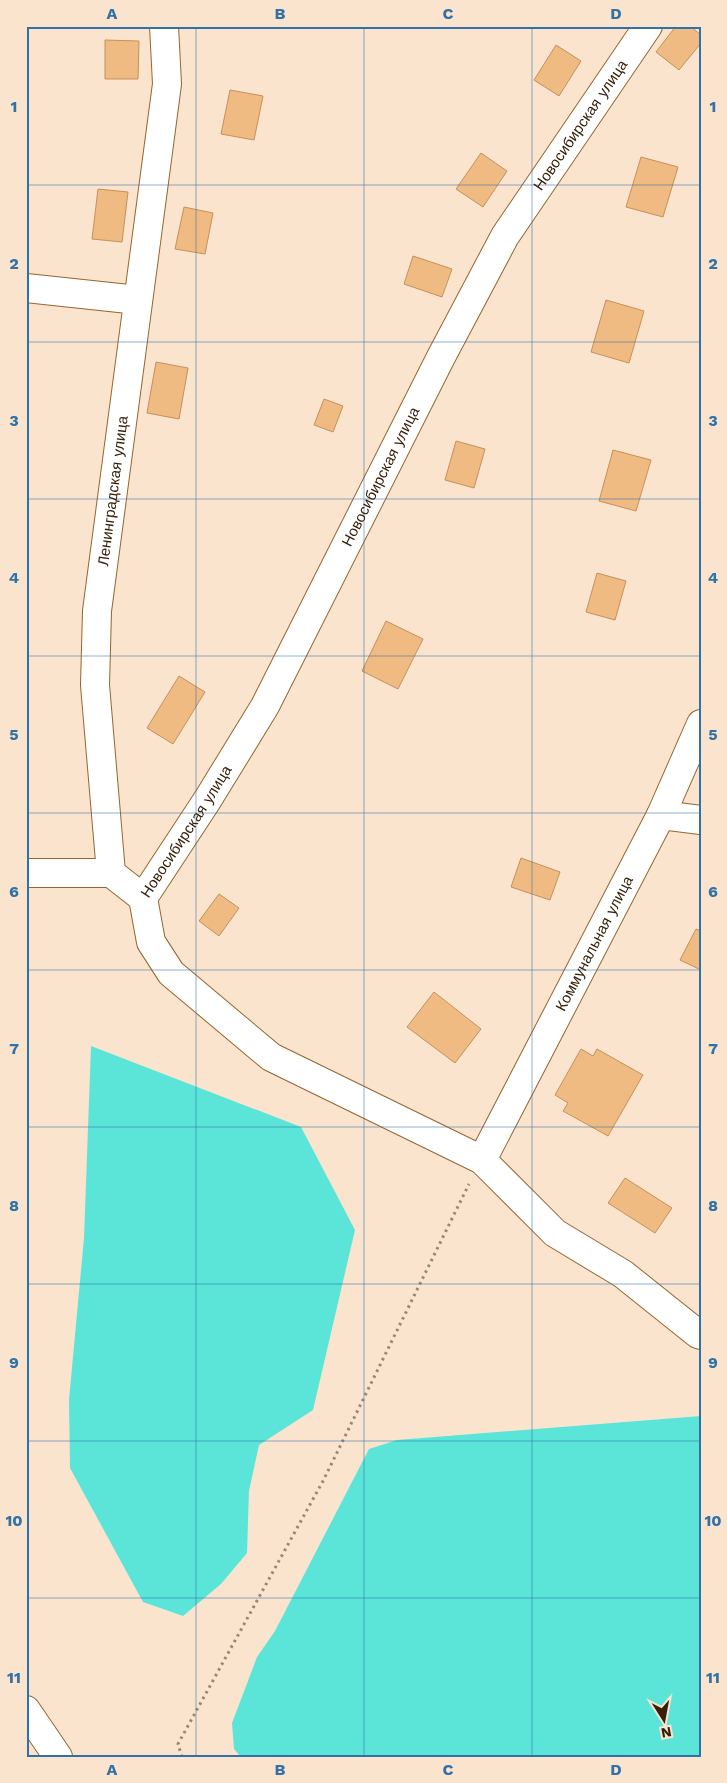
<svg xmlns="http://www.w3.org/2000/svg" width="727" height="1783" font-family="'Work Sans',sans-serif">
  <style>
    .water { fill: #5ae5d8 }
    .building { fill: #f0ba83; stroke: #c5915b }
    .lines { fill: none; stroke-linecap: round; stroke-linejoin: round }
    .minor-casing { stroke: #96652e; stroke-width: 30 }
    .major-casing { stroke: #96652e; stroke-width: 30 }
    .path { stroke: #9b866f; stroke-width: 3; stroke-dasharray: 2.5 4; stroke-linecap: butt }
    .minor { stroke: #fff; stroke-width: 28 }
    .major { stroke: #fff; stroke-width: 28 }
    .grid { fill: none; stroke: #3071a7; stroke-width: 1; stroke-opacity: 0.55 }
    .labels { text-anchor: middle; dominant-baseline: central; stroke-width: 4; stroke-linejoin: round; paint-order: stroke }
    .street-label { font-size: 15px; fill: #352009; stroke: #fae4ce }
    .neatline { fill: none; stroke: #3071a7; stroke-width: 2 }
    .grid-label { font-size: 16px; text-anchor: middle; font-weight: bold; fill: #3071a7 }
  </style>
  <rect width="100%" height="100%" fill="#fae4ce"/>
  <g class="water">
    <polygon points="91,1046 301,1127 355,1230 313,1410 259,1445 249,1491 247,1553 221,1584 183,1616 143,1602 70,1468 69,1400 84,1238"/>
    <polygon points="701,1416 701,1757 241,1757 234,1749 232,1723 257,1657 275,1631 369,1449 397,1440"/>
  </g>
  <g class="building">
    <polygon points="676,26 690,26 701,35 701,43 679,70 656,52"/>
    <polygon points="105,40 139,41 138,79 105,79"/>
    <polygon points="556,45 581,61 559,96 534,80"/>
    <polygon points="230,90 263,96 254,140 221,134"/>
    <polygon points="481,153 507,171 483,207 456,189"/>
    <polygon points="641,157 678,167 663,217 626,207"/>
    <polygon points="98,189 128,192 122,242 92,239"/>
    <polygon points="184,207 213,213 205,254 175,249"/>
    <polygon points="413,256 452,269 442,297 404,284"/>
    <polygon points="606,300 644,311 629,363 591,352"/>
    <polygon points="156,362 188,368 179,419 147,413"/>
    <polygon points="324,399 343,406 333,432 314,425"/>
    <polygon points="456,441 485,449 474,488 445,480"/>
    <polygon points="613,450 651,460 636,511 599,501"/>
    <polygon points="597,573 626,581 615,620 586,612"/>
    <polygon points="386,621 423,639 398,689 362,671"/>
    <polygon points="179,676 205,692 173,744 147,728"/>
    <polygon points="521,858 560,872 550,900 511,887"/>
    <polygon points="219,894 239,908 219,936 199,921"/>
    <polygon points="696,929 701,931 701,970 680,960"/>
    <polygon points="434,992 481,1029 455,1063 407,1027"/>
    <polygon points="581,1049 593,1056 597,1049 643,1075 608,1136 563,1111 568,1103 555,1095"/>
    <polygon points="625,1178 672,1208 655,1233 608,1203"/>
  </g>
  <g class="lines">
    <defs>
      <g id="minor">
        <polyline points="26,288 138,300"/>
        <polyline points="661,815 701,820"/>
        <path id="s1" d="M 26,873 L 111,873 L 95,685 L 97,611 L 167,84 L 164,26"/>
        <path id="s2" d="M 111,873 L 143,898 L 208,799 L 265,706 L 441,357 L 505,236 L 648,26"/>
        <polyline points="143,898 151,942 171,973 271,1057 482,1160 555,1233 623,1274 698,1334 701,1335"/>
        <path id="s3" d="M 482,1160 L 661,815 L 701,724"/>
      </g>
      <polyline id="major" points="26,1710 58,1757"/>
    </defs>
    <use href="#minor" class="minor-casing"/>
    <use href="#major" class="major-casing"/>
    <polyline class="path" points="182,1757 178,1744 323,1481 469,1184"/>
    <use href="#minor" class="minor"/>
    <use href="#major" class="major"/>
  </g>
  <path class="grid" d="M 196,26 L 196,1757M 364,26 L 364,1757M 532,26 L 532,1757M 26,185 L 701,185M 26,342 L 701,342M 26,499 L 701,499M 26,656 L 701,656M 26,813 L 701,813M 26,970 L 701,970M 26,1127 L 701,1127M 26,1284 L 701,1284M 26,1441 L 701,1441M 26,1598 L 701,1598"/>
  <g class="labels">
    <g class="street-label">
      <text stroke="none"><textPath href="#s2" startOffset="930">Новосибирская улица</textPath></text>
      <text stroke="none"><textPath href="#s2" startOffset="525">Новосибирская улица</textPath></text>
      <text stroke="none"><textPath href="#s1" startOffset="469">Ленинградская улица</textPath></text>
      <text stroke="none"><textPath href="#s2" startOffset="120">Новосибирская улица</textPath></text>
      <text stroke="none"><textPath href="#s3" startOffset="244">Коммунальная улица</textPath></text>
    </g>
  </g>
  <rect width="727" height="1783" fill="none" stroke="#fae4ce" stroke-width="55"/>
  <g transform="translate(664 1720) rotate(169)" stroke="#fae4ce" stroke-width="4" paint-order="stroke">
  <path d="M0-4L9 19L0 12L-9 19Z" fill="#352009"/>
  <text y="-8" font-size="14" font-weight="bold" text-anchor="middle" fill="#352009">N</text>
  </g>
  <rect x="28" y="28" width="672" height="1728" class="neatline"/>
  <g class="grid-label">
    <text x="112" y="19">A</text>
    <text x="280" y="19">B</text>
    <text x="448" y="19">C</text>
    <text x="616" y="19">D</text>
    <text x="14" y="112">1</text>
    <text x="713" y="112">1</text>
    <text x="14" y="269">2</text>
    <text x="713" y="269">2</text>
    <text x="14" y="426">3</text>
    <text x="713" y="426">3</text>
    <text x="14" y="583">4</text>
    <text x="713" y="583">4</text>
    <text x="14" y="740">5</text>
    <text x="713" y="740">5</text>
    <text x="14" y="897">6</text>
    <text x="713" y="897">6</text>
    <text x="14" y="1054">7</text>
    <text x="713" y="1054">7</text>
    <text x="14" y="1211">8</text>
    <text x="713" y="1211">8</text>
    <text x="14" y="1368">9</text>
    <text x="713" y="1368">9</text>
    <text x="14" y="1526">10</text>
    <text x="713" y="1526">10</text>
    <text x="14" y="1683">11</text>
    <text x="713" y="1683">11</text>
    <text x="112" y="1775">A</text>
    <text x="280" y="1775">B</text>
    <text x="448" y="1775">C</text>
    <text x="616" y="1775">D</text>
  </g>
</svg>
